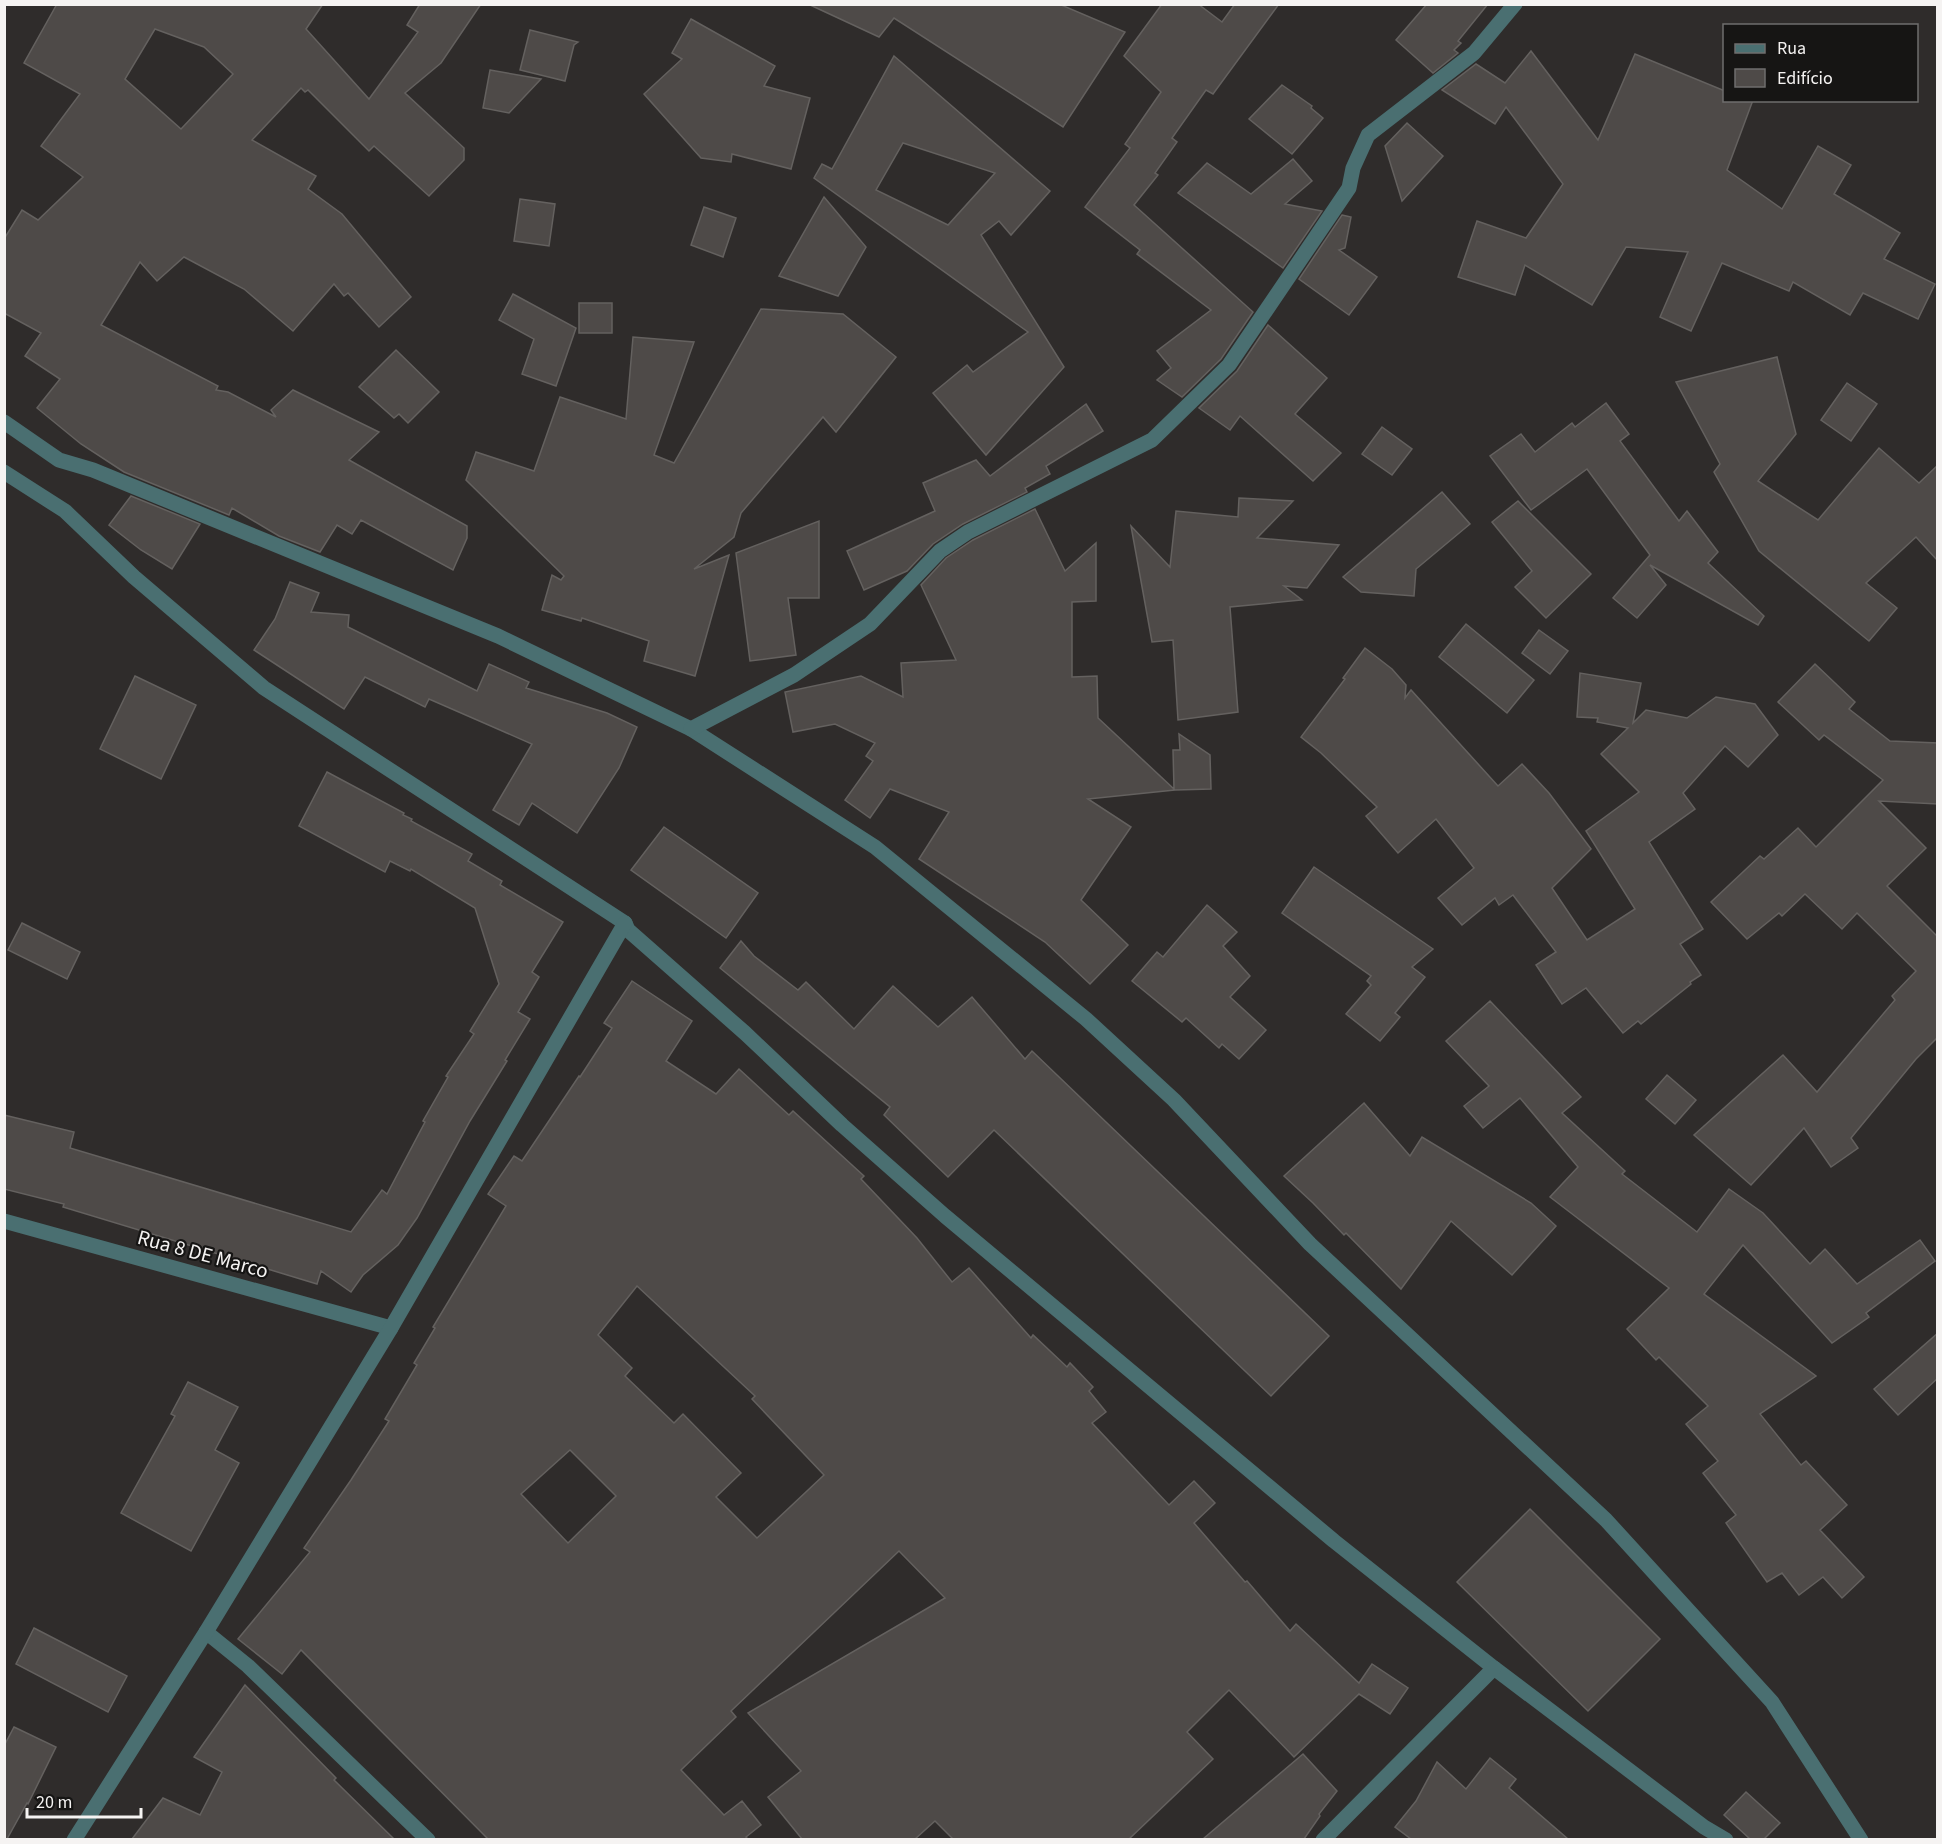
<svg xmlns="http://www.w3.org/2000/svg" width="1942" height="1844" font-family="'Source Sans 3',sans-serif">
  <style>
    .building { fill: #4e4a48; stroke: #64615f; stroke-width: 1.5; fill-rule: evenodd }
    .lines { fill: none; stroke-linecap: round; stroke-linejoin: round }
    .street { stroke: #4a6f71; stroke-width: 15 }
    .labels { text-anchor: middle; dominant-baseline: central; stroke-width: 4.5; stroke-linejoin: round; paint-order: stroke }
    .street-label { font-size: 21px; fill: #f5f3f2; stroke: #161514 }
  </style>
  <rect width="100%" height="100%" fill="#2f2c2b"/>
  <g class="building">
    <path d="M 57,4 L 323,4 L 306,29 L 369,99 L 418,32 L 407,25 L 420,4 L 481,4 L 441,63 L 405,93 L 464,148 L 464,160 L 429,196 L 374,146 L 369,151 L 308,90 L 305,92 L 301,88 L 252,140 L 316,176 L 308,189 L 342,214 L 411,297 L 379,327 L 348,293 L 344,296 L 334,284 L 293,331 L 244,289 L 184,257 L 157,281 L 140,262 L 101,325 L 218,386 L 216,390 L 228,392 L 276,417 L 271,410 L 293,390 L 379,432 L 349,460 L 467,526 L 467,538 L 453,570 L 361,520 L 352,534 L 337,525 L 320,552 L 279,536 L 232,508 L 229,515 L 124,472 L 81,444 L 37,408 L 60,379 L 25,356 L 41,333 L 4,313 L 4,239 L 22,210 L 38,220 L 83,177 L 41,146 L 80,94 L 24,63 ZM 155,29 L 204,47 L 233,74 L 181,129 L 125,79 Z"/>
    <polygon points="808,4 1059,4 1125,32 1063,127 894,18 879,37"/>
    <polygon points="1162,4 1198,4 1222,22 1235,4 1279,4 1213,94 1206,90 1172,138 1177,142 1155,173 1158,175 1134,205 1253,312 1221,359 1182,397 1157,380 1171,368 1157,351 1211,310 1137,254 1140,250 1085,207 1130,148 1125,144 1161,92 1124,56"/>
    <polygon points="1427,4 1488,4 1458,41 1461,43 1454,50 1458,53 1433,73 1396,40"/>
    <polygon points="691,19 775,66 764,86 810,98 791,169 732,154 731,162 701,158 644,94 682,59 672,53"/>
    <polygon points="530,30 578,42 574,45 565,81 520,70"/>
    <polygon points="1531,51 1598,140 1635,54 1725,91 1725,100 1753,100 1727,170 1782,209 1818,146 1851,165 1834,194 1900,233 1884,259 1935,284 1918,319 1863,293 1850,315 1793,282 1789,291 1722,263 1691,331 1660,317 1688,252 1626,247 1592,305 1525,265 1515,295 1458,277 1477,221 1526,238 1563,184 1506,107 1495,124 1442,90 1476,64 1505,83"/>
    <path d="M 894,56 L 1050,191 L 1011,235 L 999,221 L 981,235 L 1064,367 L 986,455 L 933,393 L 967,365 L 973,372 L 1028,332 L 814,178 L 822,164 L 832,169 ZM 903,143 L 995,173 L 948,225 L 876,190 Z"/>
    <polygon points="490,70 541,79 509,113 483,108"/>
    <polygon points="1282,85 1312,106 1311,108 1323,118 1292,154 1249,119"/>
    <polygon points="1407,123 1443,156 1402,201 1385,146"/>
    <polygon points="1293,159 1312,181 1285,204 1322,211 1283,268 1178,193 1207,163 1251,194"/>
    <polygon points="824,197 866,247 838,296 779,276"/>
    <polygon points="520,199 555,204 549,246 514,241"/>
    <polygon points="704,207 736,218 723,257 691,245"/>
    <polygon points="1342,215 1351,217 1345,248 1339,250 1377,277 1349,315 1299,279"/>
    <polygon points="513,294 576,328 556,386 522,374 534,339 499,320"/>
    <rect x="579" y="303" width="33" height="30"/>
    <polygon points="761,309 843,314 896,357 836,432 823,417 741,513 734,537 694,569 729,555 695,676 644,661 649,641 582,618 581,621 542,610 552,575 561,580 564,576 466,480 476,452 534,471 560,397 626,419 633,337 694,342 654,455 674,463"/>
    <polygon points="1268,325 1327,378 1295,414 1341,453 1313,481 1240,416 1230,430 1199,408 1237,371"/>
    <polygon points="396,350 439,392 408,423 399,414 394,418 359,387"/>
    <polygon points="1777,357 1796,434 1758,481 1818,520 1879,448 1919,483 1938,465 1938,561 1916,537 1866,583 1897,608 1869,641 1759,551 1714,472 1720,464 1676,382"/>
    <polygon points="1847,383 1877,404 1851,441 1821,420"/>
    <polygon points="1606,403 1629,434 1620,441 1679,521 1687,511 1718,552 1708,563 1764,616 1758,625 1650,565 1666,585 1637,618 1613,598 1650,555 1587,469 1531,510 1490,456 1521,434 1535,452 1572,423 1575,427"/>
    <polygon points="1086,404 1103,431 1046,466 1050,474 1025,488 1027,492 963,524 933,544 907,571 864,590 847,551 935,511 923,483 976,460 990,476"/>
    <polygon points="1382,427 1412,449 1392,475 1362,454"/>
    <polygon points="1442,492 1470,524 1416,569 1414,596 1361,592 1343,577"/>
    <polygon points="131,496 200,524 172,569 141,550 109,525"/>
    <polygon points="1239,498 1293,501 1257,538 1339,545 1307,588 1284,586 1302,600 1230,607 1238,712 1178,720 1173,640 1152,642 1131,526 1170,567 1176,511 1238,517"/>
    <polygon points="1518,501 1591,574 1546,618 1515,587 1532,571 1492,522"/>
    <polygon points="1035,509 1065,571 1096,543 1096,601 1072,602 1072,677 1097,676 1098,718 1174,789 1173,750 1180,750 1179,734 1210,755 1211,789 1175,790 1088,799 1131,827 1081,900 1128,945 1090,984 1045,942 919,859 949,812 890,789 870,818 845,800 873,761 866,756 875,743 835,724 793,732 785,692 861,676 903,697 901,663 956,660 921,585 946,558 973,540"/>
    <polygon points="819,521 819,598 788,598 796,655 750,661 736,553"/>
    <polygon points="290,582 319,593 311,612 349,615 348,627 477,691 489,664 529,682 526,688 607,713 637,727 619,768 577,833 532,803 519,825 493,810 532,744 429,699 425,707 365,677 344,709 254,650 275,619"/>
    <polygon points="1466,624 1534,680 1507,713 1439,657"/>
    <polygon points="1539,630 1568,651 1550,674 1522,653"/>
    <polygon points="1365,648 1392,669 1406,685 1405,698 1411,690 1498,786 1522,764 1549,793 1591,849 1552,888 1587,940 1635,909 1586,831 1639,792 1601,754 1628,728 1597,722 1598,718 1577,717 1580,673 1641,683 1633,723 1646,710 1687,718 1716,697 1755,704 1778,735 1748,767 1725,746 1683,793 1695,809 1649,842 1703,929 1680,944 1701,975 1690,982 1691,984 1641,1024 1638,1021 1623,1033 1586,988 1562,1004 1536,965 1556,952 1513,895 1499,905 1495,898 1462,925 1438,898 1474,868 1436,819 1398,853 1366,816 1377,807 1321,753 1301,737 1345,679 1343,678"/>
    <polygon points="1815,664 1855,702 1849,709 1890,741 1938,743 1938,804 1879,801 1926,848 1887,886 1938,937 1938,1037 1916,1059 1851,1138 1858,1148 1831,1167 1804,1128 1751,1185 1694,1135 1783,1055 1817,1092 1895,1000 1892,996 1916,971 1857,913 1842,929 1805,894 1782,916 1779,913 1747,939 1711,902 1760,856 1764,859 1798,828 1816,847 1883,780 1824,735 1819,740 1778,702"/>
    <polygon points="135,676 196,705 161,779 100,749"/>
    <polygon points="327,772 404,813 403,815 412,819 411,821 472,854 468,861 502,881 500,885 563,922 532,972 539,977 518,1012 530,1019 505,1060 507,1061 470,1121 417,1218 398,1245 363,1275 351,1292 321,1271 317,1284 63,1207 64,1204 4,1189 4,1115 74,1132 70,1148 351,1232 382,1190 387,1194 425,1122 423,1121 448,1077 446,1076 474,1034 470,1031 499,984 475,908 411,869 410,871 390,861 385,872 299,826"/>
    <polygon points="664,827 758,893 726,938 631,870"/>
    <polygon points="1314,867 1433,949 1412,967 1425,977 1395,1013 1400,1017 1380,1041 1346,1014 1371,985 1367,981 1371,976 1282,913"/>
    <polygon points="1207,905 1237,932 1223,946 1250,976 1230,997 1266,1030 1239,1059 1222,1044 1219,1048 1186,1018 1182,1022 1132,981 1157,952 1163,957"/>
    <polygon points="22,923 80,952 67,979 8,950"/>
    <polygon points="741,941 754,956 798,990 806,982 854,1029 893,986 938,1027 972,997 1025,1059 1032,1051 1329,1336 1271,1396 994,1130 948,1177 884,1115 890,1107 720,968"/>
    <path d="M 632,981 L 692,1021 L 666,1061 L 716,1094 L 739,1069 L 789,1115 L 793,1111 L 864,1176 L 861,1179 L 917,1238 L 952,1282 L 969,1268 L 1031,1338 L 1033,1335 L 1067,1367 L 1070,1363 L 1093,1387 L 1089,1391 L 1106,1412 L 1092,1423 L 1169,1505 L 1194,1481 L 1215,1503 L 1194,1523 L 1245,1582 L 1247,1581 L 1290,1631 L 1296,1624 L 1359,1683 L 1372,1664 L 1408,1688 L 1390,1714 L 1359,1694 L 1294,1757 L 1229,1690 L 1187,1732 L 1213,1759 L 1129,1839 L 953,1839 L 935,1821 L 915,1839 L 802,1839 L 768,1797 L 801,1771 L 748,1713 L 945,1598 L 899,1551 L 731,1711 L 736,1717 L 681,1770 L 724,1815 L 742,1801 L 761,1825 L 746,1837 L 748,1839 L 488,1839 L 301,1650 L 282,1674 L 238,1639 L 310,1552 L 304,1548 L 351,1480 L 389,1421 L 385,1419 L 417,1365 L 414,1363 L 435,1328 L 433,1327 L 506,1206 L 488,1194 L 514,1156 L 522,1161 L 579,1076 L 580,1077 L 612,1028 L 604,1023 ZM 637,1286 L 755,1396 L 752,1399 L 824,1475 L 757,1538 L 716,1497 L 741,1473 L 683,1414 L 674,1423 L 625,1376 L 632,1368 L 598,1335 ZM 570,1450 L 616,1496 L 568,1543 L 521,1494 Z"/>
    <polygon points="1490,1001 1581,1097 1562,1113 1625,1171 1622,1174 1697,1232 1729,1189 1763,1213 1810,1264 1825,1249 1857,1284 1920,1240 1935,1261 1866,1313 1869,1317 1832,1343 1743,1245 1704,1294 1816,1376 1760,1414 1801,1465 1806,1461 1847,1505 1820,1530 1864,1577 1842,1598 1823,1577 1799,1595 1782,1573 1767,1582 1726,1523 1736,1515 1703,1473 1718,1461 1686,1424 1708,1406 1659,1357 1656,1360 1627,1329 1669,1288 1550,1197 1578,1167 1520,1098 1483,1128 1464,1106 1489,1086 1446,1041"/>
    <polygon points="1667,1075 1696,1100 1675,1124 1646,1099"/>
    <polygon points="1364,1103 1410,1156 1422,1137 1531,1203 1556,1226 1512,1275 1451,1221 1401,1289 1346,1233 1344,1235 1313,1203 1284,1176"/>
    <polygon points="1938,1333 1938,1378 1898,1415 1874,1389"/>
    <polygon points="188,1382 238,1407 215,1450 239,1463 191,1551 121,1513 175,1416 171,1414"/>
    <polygon points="1530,1509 1660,1639 1588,1711 1457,1582"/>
    <polygon points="34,1628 127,1676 108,1712 16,1664"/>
    <polygon points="245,1685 336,1778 334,1780 394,1839 132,1839 163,1798 200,1815 222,1772 194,1757"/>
    <polygon points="14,1727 56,1747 28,1804 27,1803 7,1839 4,1839 4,1746"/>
    <polygon points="1303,1754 1337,1791 1319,1814 1320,1816 1304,1839 1203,1839"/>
    <polygon points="1490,1758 1516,1779 1509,1788 1568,1839 1411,1839 1395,1827 1416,1801 1437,1762 1466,1789"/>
    <polygon points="1746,1792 1780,1823 1764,1839 1750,1839 1724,1815"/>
  </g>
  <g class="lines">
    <g class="street">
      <polyline points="4,422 59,460 93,470 498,636 691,729 875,847 1086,1019 1174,1100 1310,1244 1606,1520 1772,1702 1861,1840"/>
      <polyline points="4,472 65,511 134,577 264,688 625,923 628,930 745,1033 842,1125 945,1216 1334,1541 1494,1668 1704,1827 1726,1840"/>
      <polyline points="691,729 794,675 870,624 940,551 968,532 1152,440 1229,365 1349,188 1353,168 1368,135 1474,53 1515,4"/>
      <polyline points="4,1221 391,1328"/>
      <polyline points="206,1632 248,1666 428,1840"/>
      <polyline points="74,1840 206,1632 391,1328 625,923"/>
      <polyline points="1323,1840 1494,1668"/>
    </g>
  </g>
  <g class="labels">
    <g class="street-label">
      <text transform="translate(203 1254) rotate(15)">Rua 8 DE Marco</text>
    </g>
  </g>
  <rect width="1942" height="1844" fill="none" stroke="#f5f3f2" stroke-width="12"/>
  <rect x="1723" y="24" width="195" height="78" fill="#161514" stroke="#6f6e6d" stroke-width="1.5"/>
  <rect x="1735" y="44" width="30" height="9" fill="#4a6f71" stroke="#6f6e6d" stroke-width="1.5"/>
  <text x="1777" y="54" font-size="18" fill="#f5f3f2">Rua</text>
  <rect x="1735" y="69" width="30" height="18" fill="#4e4a48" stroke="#6f6e6d" stroke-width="1.5"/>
  <text x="1777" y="84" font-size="18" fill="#f5f3f2">Edifício</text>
  <path d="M27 1808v9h114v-9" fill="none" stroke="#f5f3f2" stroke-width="3"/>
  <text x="36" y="1808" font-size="18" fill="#f5f3f2" stroke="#161514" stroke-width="4.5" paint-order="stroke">20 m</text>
</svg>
